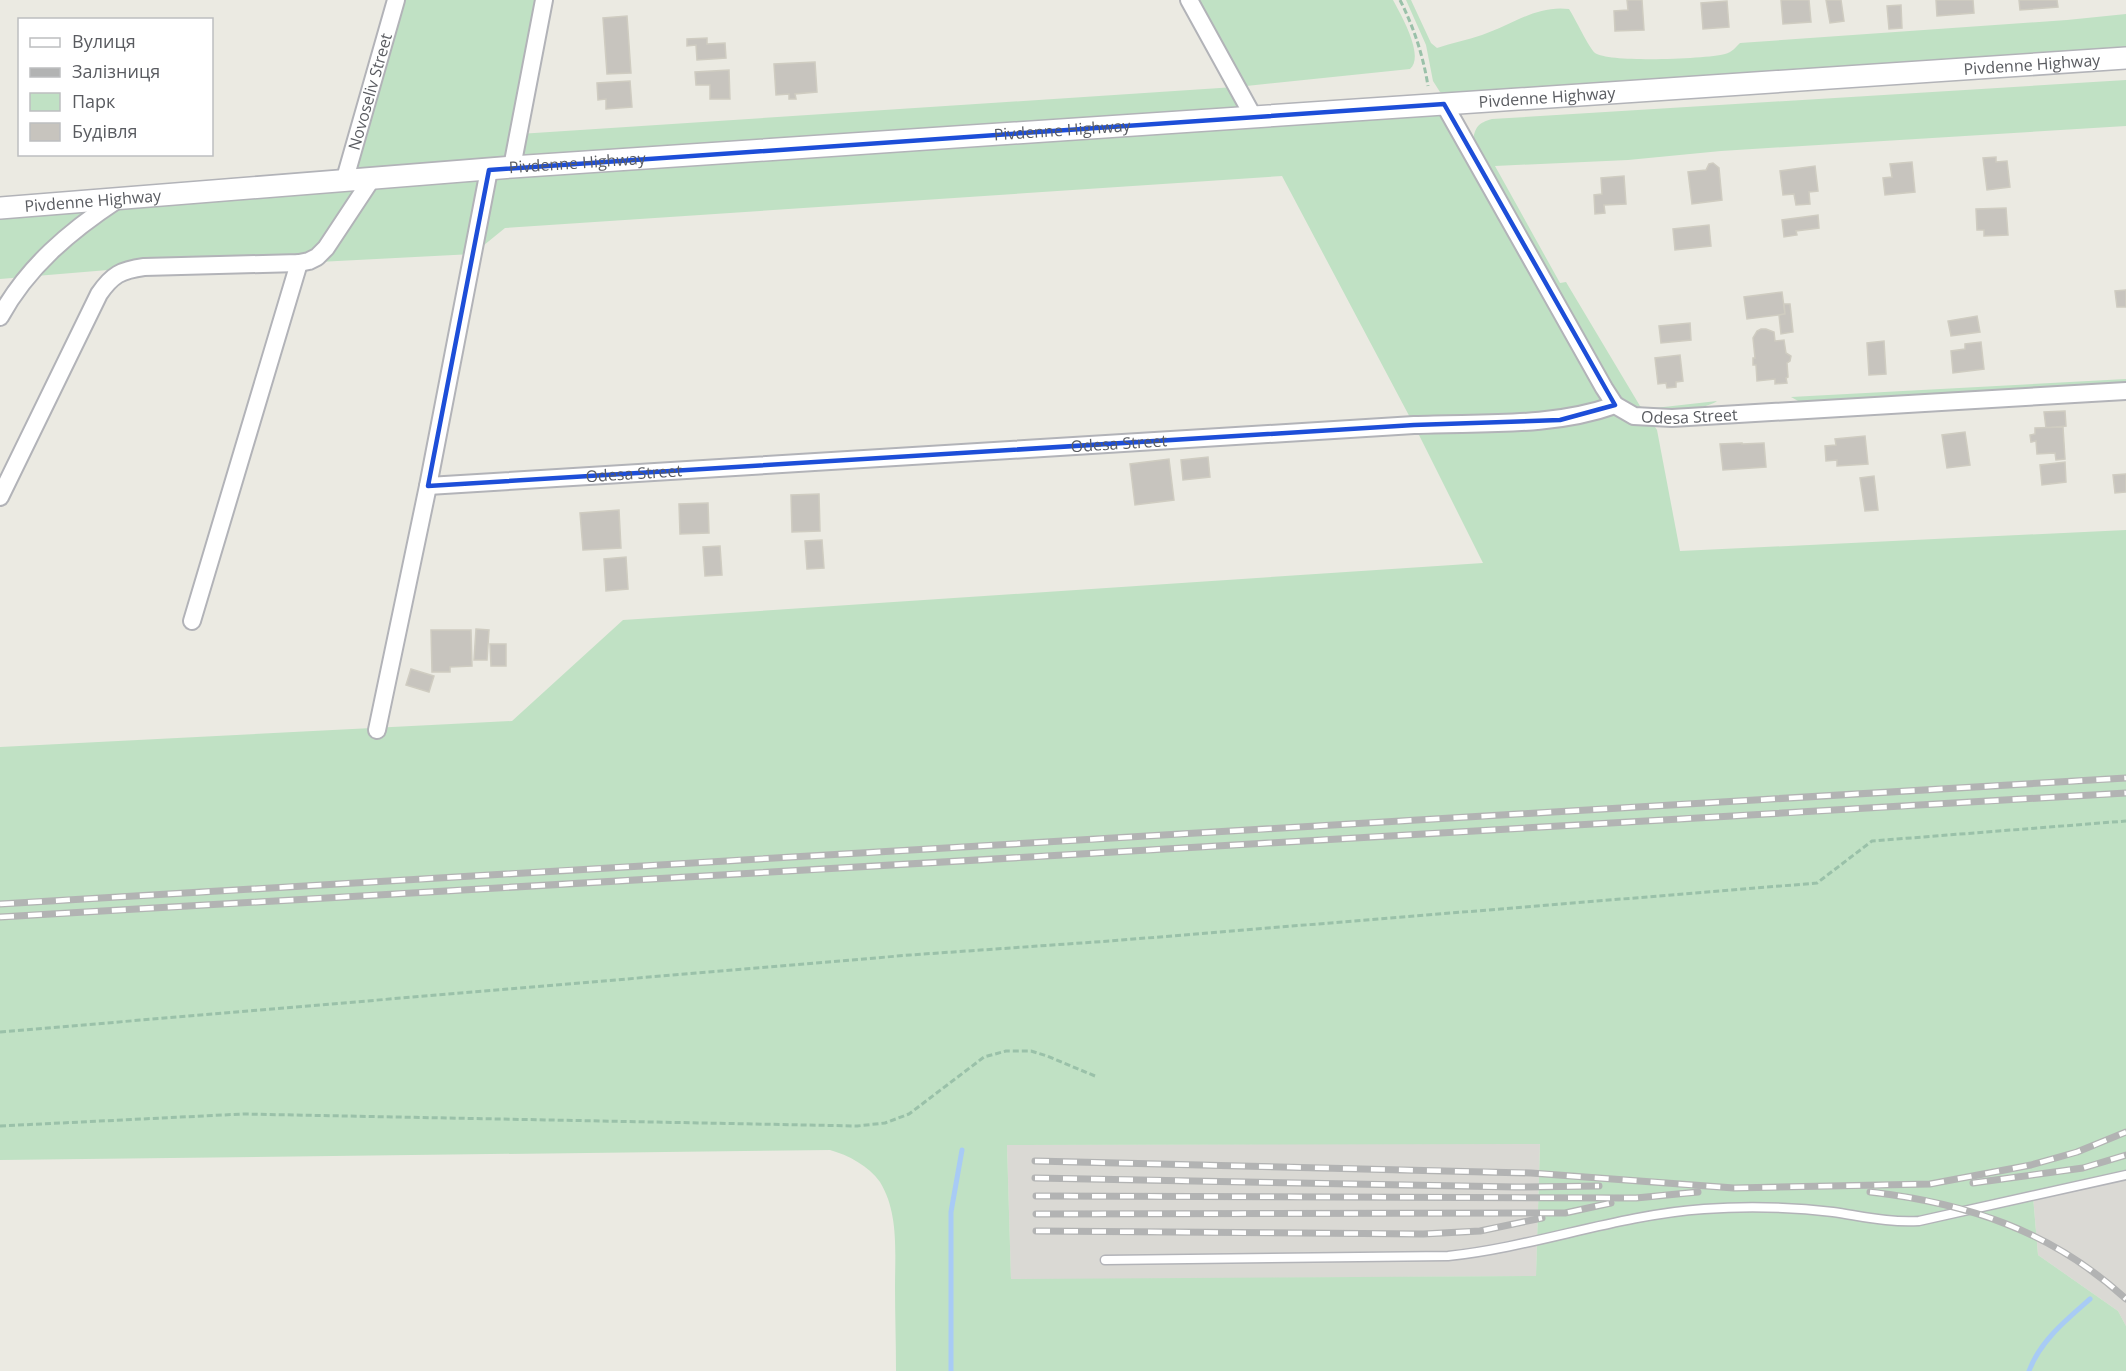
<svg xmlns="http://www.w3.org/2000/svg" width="2126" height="1371" font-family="'Open Sans',sans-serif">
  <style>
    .industrial { fill: #dad9d4 }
    .green { fill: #c0e1c4; fill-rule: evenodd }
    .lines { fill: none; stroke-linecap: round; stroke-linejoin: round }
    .stream { stroke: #a8cbf5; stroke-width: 5 }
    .building { fill: #c7c4be; stroke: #cfccc1; stroke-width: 1.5 }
    .service-casing { stroke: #b2b3b8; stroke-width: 11 }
    .minor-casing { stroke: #b2b3b8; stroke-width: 20 }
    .tertiary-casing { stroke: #b2b3b8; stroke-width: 24 }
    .path { stroke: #9ac1a9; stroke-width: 3; stroke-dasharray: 6 3; stroke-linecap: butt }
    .service { stroke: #fff; stroke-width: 8 }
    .minor { stroke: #fff; stroke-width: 16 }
    .tertiary { stroke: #fff; stroke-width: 21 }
    .rail-casing { stroke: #b2b3b3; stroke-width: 7 }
    .rail { stroke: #fff; stroke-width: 4.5; stroke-dasharray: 14; stroke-linecap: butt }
    .marked { fill: none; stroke: #1d4ed8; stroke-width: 4.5; stroke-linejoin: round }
    .labels { text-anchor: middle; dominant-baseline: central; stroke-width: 6; stroke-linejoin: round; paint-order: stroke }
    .street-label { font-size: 16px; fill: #5a5c61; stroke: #fff }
  </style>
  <rect width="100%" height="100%" fill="#ebeae2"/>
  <g class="industrial">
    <polygon points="1540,1143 1536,1276 1011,1280 1007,1145"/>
    <polygon points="2126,1175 2126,1326 2118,1311 2038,1255 2033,1195"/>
  </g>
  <g class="green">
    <path d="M 396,0 L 544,0 L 519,134 L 1235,87 L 1189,0 L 1393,0 C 1401,15 1425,56 1410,69 L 1237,87 L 1253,116 L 1444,104 L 1604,388 L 1649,418 L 1657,430 L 1680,551 L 2126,530 L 2126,1175 L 2033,1196 L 2038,1255 L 2118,1311 L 2126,1326 L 2126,1371 L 896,1371 C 896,1343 895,1315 895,1287 C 895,1253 899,1213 880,1182 C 869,1166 848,1155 830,1150 L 0,1160 L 0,747 L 512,721 L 623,620 L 1483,563 L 1414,425 L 1282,176 L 505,228 L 473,254 L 299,263 L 144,267 L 0,279 L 0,208 L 344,182 ZM 1540,1144 L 1536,1276 L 1011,1279 L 1007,1145 Z"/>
    <path d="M 1406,0 L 1411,0 L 1431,43 L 1437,48 C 1452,43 1467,40 1482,35 C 1512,25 1536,5 1569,9 C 1575,18 1589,48 1595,53 C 1609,63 1707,59 1725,54 C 1732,52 1735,48 1740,43 L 2067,20 L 2126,14 L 2126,50 L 1445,94 L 1440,92 L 1433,81 L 1426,45 Z"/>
    <path d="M 2126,80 L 2126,126 L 1721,151 L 1628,160 L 1495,166 L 1560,283 L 1566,282 L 1640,406 L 1646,409 L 1717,401 C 1704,411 1648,415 1633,407 C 1619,400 1609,379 1601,366 L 1473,141 C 1475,127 1478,123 1492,119 Z"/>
    <polygon points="2126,379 2126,387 1814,402 1800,402 1791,397"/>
  </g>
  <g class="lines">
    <g class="stream">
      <polyline points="951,1371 951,1212 962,1150"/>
      <path d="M 2029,1371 C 2040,1341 2067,1319 2090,1299"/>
    </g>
  </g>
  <g class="building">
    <polygon points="1627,0 1642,0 1644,30 1615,31 1614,11 1628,10"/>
    <polygon points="1781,0 1809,0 1811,22 1783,24"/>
    <polygon points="1826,0 1841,0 1844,21 1830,23"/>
    <polygon points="1936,0 1973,0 1974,13 1937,16"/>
    <polygon points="2019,0 2057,0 2058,7 2020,10"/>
    <polygon points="1727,1 1729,27 1703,29 1701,3"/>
    <polygon points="1901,5 1902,28 1889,29 1887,6"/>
    <polygon points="627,16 631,73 607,74 603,18"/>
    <polygon points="707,38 707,44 725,43 726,58 697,60 696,45 687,46 687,39"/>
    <polygon points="815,62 817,92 795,94 796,99 789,99 789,94 776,95 774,64"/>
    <polygon points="729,70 730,99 710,99 710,85 696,85 695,72"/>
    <polygon points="630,81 632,107 606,109 606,99 598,100 597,83"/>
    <polygon points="1996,157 1996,162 2007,161 2010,187 1987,190 1983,158"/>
    <polygon points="1912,162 1915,192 1885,195 1883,178 1892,177 1890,164"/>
    <polygon points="1713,163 1719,168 1722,200 1692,204 1688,172 1706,170 1709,164"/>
    <polygon points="1815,166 1818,191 1809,192 1810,204 1796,205 1794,194 1783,195 1780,171"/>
    <polygon points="1624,176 1626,204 1604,205 1605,213 1595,214 1594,195 1602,194 1601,178"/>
    <polygon points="2006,208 2008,235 1984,236 1984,230 1977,230 1976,209"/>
    <polygon points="1818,215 1819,228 1796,231 1797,235 1784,237 1782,220"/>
    <polygon points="1709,225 1711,246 1675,250 1673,229"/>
    <polygon points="2126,290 2126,307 2117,307 2115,291"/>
    <polygon points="1782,292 1785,314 1747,319 1744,297"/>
    <polygon points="1784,304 1790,304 1793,332 1781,334 1779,315 1785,314"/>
    <polygon points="1977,316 1980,332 1951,336 1948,321"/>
    <polygon points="1690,323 1691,340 1661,343 1659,326"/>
    <polygon points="1761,329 1766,329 1774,332 1775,341 1784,340 1786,353 1791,356 1790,361 1787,363 1788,377 1786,378 1787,383 1775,384 1775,379 1757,381 1756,365 1753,365 1753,358 1755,358 1753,338 1757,331"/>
    <polygon points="1884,341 1886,374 1869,375 1867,343"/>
    <polygon points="1981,342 1984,369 1953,373 1951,351 1965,349 1965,344"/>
    <polygon points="1680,355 1683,381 1676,382 1676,387 1667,388 1666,383 1658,384 1655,358"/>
    <polygon points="2065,411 2066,426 2046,428 2044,412"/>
    <polygon points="2063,427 2065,459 2056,460 2055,453 2037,454 2036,441 2031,442 2030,435 2035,434 2035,428"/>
    <polygon points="1965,432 1970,465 1947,468 1942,435"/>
    <polygon points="1865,436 1868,464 1837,466 1837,460 1826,461 1825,446 1836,445 1835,439"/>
    <polygon points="1742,443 1742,444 1764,443 1766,467 1723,470 1720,444"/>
    <polygon points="1208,457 1210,477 1183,480 1181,460"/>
    <polygon points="1169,459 1174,500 1135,505 1130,464"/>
    <polygon points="2065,462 2066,482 2042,485 2040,465"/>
    <polygon points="2126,474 2126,492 2115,493 2113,475"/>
    <polygon points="1874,476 1878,510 1865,511 1860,478"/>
    <polygon points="819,494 820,531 792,532 791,495"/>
    <polygon points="708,503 709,533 680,534 679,504"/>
    <polygon points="619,510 621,548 583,550 580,513"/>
    <polygon points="822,540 824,568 807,569 805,541"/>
    <polygon points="720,546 722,575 705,576 703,547"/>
    <polygon points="626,557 628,589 606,591 604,559"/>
    <polygon points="476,629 489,630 487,660 474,660"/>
    <polygon points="431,630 471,630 472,666 450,667 450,672 432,672"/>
    <polygon points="490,644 506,644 506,666 491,666"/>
    <polygon points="411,669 434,676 429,692 406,685"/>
  </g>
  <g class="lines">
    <defs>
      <path id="service" d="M 1105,1260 L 1448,1256 C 1534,1247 1617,1215 1704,1209 C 1747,1206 1790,1207 1833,1212 C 1861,1216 1890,1223 1919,1221 L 2126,1175"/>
      <g id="minor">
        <polyline points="1189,0 1253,116"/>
        <polyline points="1444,104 1604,388 1615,405"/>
        <polyline points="512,167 544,0"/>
        <path id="s1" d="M 489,170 L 428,486 L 1414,425 C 1481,422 1551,428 1615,405 L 1634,416 L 1672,418 L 2126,391"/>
        <path id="s2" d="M 344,182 L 396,0"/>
        <path d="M 0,317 C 27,267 70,231 117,200"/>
        <path d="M 0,497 L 99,294 C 112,275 121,270 144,267 L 299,263 L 309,261 L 317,257 L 326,248 L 371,180"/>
        <polyline points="192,621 299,263"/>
        <polyline points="377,730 428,486"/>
      </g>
      <g id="tertiary">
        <path id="s3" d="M 0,208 L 512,167 L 2126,58"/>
      </g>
    </defs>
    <use href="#service" class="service-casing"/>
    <use href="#minor" class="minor-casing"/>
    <use href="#tertiary" class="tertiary-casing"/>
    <g class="path">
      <path d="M 1400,0 C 1414,28 1423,55 1428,86"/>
      <polyline points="0,1032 910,955 1110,941 1817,883 1872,841 2126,821"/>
      <polyline points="0,1126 243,1114 857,1126 885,1123 909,1114 984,1057 1006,1051 1031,1051 1047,1056 1095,1076"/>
    </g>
    <use href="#service" class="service"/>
    <use href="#minor" class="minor"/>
    <use href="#tertiary" class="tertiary"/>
    <defs>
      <g id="rail">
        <polyline points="0,904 2126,778"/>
        <polyline points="0,917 2126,793"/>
        <polyline points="1035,1161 1531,1173 1734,1188 1930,1184 2031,1165 2077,1152 2126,1132"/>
        <polyline points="1035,1178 1516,1187 1599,1186"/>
        <polyline points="1973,1183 2083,1168 2126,1155"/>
        <path d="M 1870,1192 C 1967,1203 2052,1231 2126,1299"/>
        <polyline points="1036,1196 1636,1198 1698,1192"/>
        <polyline points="1036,1214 1565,1213 1611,1203"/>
        <polyline points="1036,1231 1423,1234 1480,1231 1542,1218"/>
      </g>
    </defs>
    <use href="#rail" class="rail-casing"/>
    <use href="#rail" class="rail"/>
  </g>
  <path class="marked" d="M 1444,104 L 1615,405 L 1560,420 L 1414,425 L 428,486 L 489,170 Z"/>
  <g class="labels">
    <g class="street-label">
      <text stroke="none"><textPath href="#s3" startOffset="2037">Pivdenne Highway</textPath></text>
      <text stroke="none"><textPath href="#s2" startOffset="94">Novoseliv Street</textPath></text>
      <text stroke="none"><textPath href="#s3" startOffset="1551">Pivdenne Highway</textPath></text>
      <text stroke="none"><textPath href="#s3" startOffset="1065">Pivdenne Highway</textPath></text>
      <text stroke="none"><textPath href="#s3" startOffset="579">Pivdenne Highway</textPath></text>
      <text stroke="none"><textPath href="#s3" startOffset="93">Pivdenne Highway</textPath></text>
      <text stroke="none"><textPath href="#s1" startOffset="1590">Odesa Street</textPath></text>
      <text stroke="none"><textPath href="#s1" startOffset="1014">Odesa Street</textPath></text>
      <text stroke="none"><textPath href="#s1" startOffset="528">Odesa Street</textPath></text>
    </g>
  </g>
  <rect x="18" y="18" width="195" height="138" fill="#ffffff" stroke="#bdbec0" stroke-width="1.5"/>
  <rect x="30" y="38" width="30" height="9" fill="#ffffff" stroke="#bdbec0" stroke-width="1.5"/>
  <text x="72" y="48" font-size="18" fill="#5a5c61">Вулиця</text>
  <rect x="30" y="68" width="30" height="9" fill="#b2b3b3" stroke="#bdbec0" stroke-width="1.5"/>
  <text x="72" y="78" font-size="18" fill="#5a5c61">Залізниця</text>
  <rect x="30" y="93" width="30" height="18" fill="#c0e1c4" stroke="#bdbec0" stroke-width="1.5"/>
  <text x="72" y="108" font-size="18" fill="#5a5c61">Парк</text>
  <rect x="30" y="123" width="30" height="18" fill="#c7c4be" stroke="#bdbec0" stroke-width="1.5"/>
  <text x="72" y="138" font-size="18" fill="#5a5c61">Будівля</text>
</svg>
